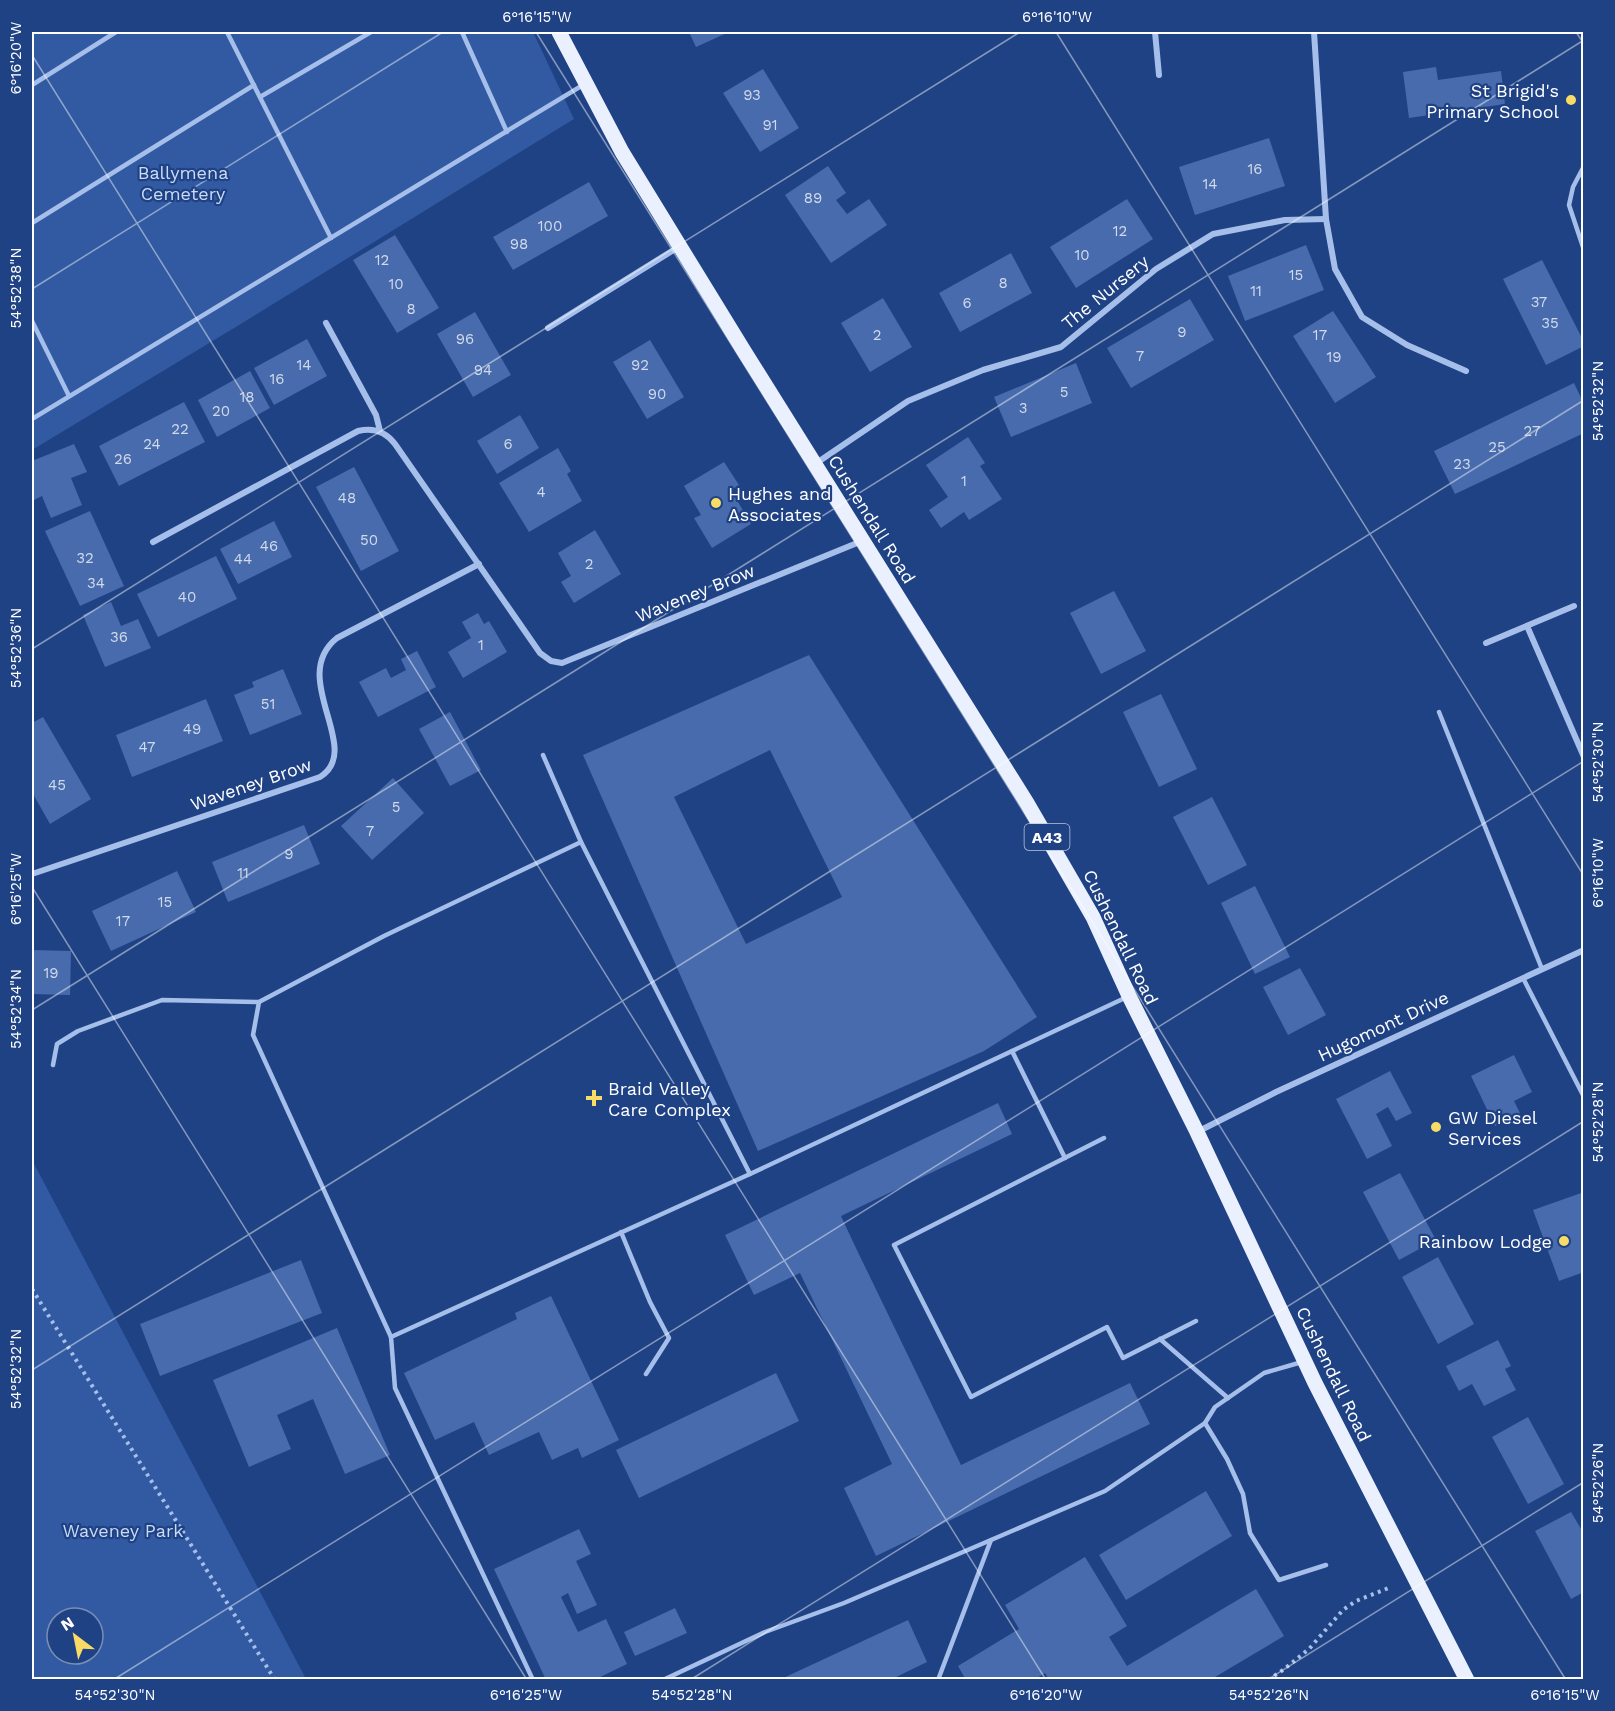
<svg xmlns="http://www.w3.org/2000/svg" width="1615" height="1711" font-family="'Work Sans',sans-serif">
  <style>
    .green { fill: #325aa2; fill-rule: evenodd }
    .building { fill: #476bad; fill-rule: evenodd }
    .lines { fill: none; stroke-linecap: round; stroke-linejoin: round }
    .path { stroke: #a6bfea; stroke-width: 4; stroke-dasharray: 3 4.5; stroke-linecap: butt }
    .service { stroke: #a6bfea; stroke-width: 4.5 }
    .minor { stroke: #a6bfea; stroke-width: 6 }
    .primary { stroke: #eaf0fe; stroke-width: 15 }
    .ticks { fill: none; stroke: #fff; stroke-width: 1.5; stroke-opacity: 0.45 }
    .poi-dot { fill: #f8dc66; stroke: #1f4285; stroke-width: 2 }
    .labels { text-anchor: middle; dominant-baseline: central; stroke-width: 4.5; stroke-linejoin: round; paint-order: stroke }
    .number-label { font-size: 15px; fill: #d1daea }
    .shield { fill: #1f4285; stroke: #bcc6da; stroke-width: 1.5 }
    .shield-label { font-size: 16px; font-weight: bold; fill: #fff }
    .poi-label { font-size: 18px; fill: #fff; stroke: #1f4285; text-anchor: start }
    .park-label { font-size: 18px; fill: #cbdbf7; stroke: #1f4285 }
    .street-label { font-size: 18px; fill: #fff; stroke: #1f4285 }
    .neatline { fill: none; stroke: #fff; stroke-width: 2 }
    .ticks-label { font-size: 15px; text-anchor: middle; fill: #fff }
  </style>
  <rect width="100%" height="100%" fill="#1f4285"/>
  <g class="green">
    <polygon points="32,32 533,32 574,119 244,322 32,450"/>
    <path d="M 32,1160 L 306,1679 L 32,1679 ZM 57,1618 L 93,1618 L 93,1654 L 57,1654 Z"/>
  </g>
  <g class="building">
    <polygon points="689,32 729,32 696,47"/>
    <polygon points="1436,67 1438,80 1501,71 1505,104 1409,118 1403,72"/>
    <polygon points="763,69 799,128 760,152 723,93"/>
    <polygon points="1269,138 1285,186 1195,215 1179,167"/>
    <polygon points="828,166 846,193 836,200 847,214 869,199 887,225 831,263 785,195"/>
    <polygon points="589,182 608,216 513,270 493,237"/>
    <polygon points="1127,199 1153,239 1076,288 1050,247"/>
    <polygon points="395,235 439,308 397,333 353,260"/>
    <polygon points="1306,245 1324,290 1245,321 1228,276"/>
    <polygon points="1011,253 1032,293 960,332 939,293"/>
    <polygon points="1542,260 1584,342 1584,346 1546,365 1503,279"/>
    <polygon points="883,298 912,347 870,372 841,323"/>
    <polygon points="1190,299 1214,340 1131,388 1107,348"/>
    <polygon points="1333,311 1376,377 1335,403 1293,336"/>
    <polygon points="475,312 511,375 473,397 437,334"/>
    <polygon points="307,339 327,376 274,405 254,368"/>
    <polygon points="650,340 684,397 647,419 613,362"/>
    <polygon points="1076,363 1092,403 1011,437 994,397"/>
    <polygon points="250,371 270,408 217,437 198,400"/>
    <polygon points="1574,383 1584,404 1584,433 1455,494 1434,451"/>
    <polygon points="184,402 205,442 119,486 99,446"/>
    <polygon points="520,415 539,448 497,474 477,441"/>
    <polygon points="968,437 985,463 980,466 1002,499 969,520 964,512 941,528 929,510 948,497 926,465"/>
    <polygon points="74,444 87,472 71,478 82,505 51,518 42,496 32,501 32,480 34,479 32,473 32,461"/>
    <polygon points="558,448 571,471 567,474 582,501 529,532 499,483"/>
    <polygon points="724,462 739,485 731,490 751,524 712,548 694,518 701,515 684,486"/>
    <polygon points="354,467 399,551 361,571 316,487"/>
    <polygon points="90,511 124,586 80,606 45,531"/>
    <polygon points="274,521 292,557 238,584 220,549"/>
    <polygon points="595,530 621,574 574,603 561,582 571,576 558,553"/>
    <polygon points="216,556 237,599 158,637 137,594"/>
    <polygon points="1114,591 1146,651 1101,674 1070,613"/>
    <polygon points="111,602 121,626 138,619 151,648 105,667 83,615"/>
    <polygon points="478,613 484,624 489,621 507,652 463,678 448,652 471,638 462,622"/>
    <polygon points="417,651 436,687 378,717 359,682 386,668 391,678 406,670 401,659"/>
    <path d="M 809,655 L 1037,1017 L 984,1051 L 758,1151 L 583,755 ZM 770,750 L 842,897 L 746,944 L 674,797 Z"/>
    <polygon points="283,669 302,714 250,735 234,695 254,687 252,682"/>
    <polygon points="1161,694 1197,769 1159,787 1123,712"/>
    <polygon points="206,699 223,741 132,777 116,735"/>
    <polygon points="450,712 481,770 450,786 419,729"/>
    <polygon points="43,717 91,799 50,824 32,792 32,723"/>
    <polygon points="393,778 424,813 372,860 341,826"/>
    <polygon points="1212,797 1247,865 1208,885 1173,817"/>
    <polygon points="304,825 320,864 228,902 212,862"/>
    <polygon points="177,871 196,912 111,951 92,911"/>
    <polygon points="1255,886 1290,957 1255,974 1221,903"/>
    <polygon points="32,950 71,951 70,995 32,994"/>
    <polygon points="1300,968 1326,1015 1288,1035 1263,987"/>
    <polygon points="1514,1055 1532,1092 1514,1101 1520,1113 1495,1126 1471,1076"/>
    <polygon points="1390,1071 1412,1113 1396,1121 1388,1107 1376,1114 1392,1146 1367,1159 1336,1099"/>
    <polygon points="998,1103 1012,1134 841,1216 855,1246 961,1465 1130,1383 1150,1424 876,1556 844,1488 892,1464 800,1273 754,1295 725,1235"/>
    <polygon points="1400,1173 1436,1240 1399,1260 1363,1192"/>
    <polygon points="1584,1192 1584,1272 1559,1281 1533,1210"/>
    <polygon points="1438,1257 1474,1324 1438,1344 1402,1277"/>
    <polygon points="301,1260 322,1313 160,1376 140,1324"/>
    <polygon points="551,1296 619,1440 582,1458 578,1448 552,1460 539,1432 489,1455 474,1422 435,1440 404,1373 517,1319 515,1313"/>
    <polygon points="337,1328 390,1455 345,1474 313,1399 277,1415 291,1449 249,1467 213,1380"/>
    <polygon points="1498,1340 1511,1366 1505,1369 1516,1390 1484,1406 1472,1384 1459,1391 1446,1366"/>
    <polygon points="776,1373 799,1421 639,1498 616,1450"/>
    <polygon points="1528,1417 1564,1484 1528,1504 1492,1437"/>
    <polygon points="1206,1491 1232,1536 1126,1600 1099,1555"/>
    <polygon points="1571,1512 1584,1534 1584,1592 1571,1599 1535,1531"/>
    <polygon points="579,1529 591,1554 576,1561 597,1605 577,1614 568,1593 561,1597 578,1632 606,1619 627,1664 594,1680 546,1680 494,1569"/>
    <polygon points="1085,1557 1127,1626 1109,1637 1127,1666 1256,1589 1284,1636 1210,1680 1049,1680 1045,1673 1034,1680 966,1680 958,1666 1019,1629 1005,1605"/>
    <polygon points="675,1608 687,1633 635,1656 624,1632"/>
    <polygon points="908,1620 927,1662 890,1680 779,1680"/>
  </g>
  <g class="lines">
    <g class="path">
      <polyline points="32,1289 275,1680"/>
      <polyline points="1268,1680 1283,1670 1309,1649 1343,1610 1356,1601 1391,1587"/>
    </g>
    <g class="service">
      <polyline points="227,32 331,238"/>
      <polyline points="462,32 507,132"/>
      <polyline points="32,85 116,32"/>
      <polyline points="260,97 371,32"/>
      <polyline points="1584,166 1573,187 1569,205 1584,250"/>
      <polyline points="32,223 254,85"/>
      <polyline points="32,321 69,396"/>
      <polyline points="32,419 583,85"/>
      <polyline points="1439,712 1542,969"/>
      <polyline points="543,755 581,842 750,1174"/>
      <polyline points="1523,978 1584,1097"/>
      <polyline points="259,1002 253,1035 391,1337"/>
      <polyline points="1012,1051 1065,1158"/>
      <polyline points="53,1065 57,1044 78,1031 162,1000 259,1002 384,936 581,842"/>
      <polyline points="1104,1138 894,1245 971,1397 1107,1327 1123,1358 1196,1321"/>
      <polyline points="621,1232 650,1302 669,1338 646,1374"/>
      <polyline points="1160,1339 1228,1398"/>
      <polyline points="1205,1423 1227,1459 1243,1494 1250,1533 1279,1580 1326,1565"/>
      <polyline points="533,1680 395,1388 391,1337 750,1174 1127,997"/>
      <polyline points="663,1680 765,1632 844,1603 991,1540"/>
      <polyline points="938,1680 991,1540 1105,1491 1205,1423 1215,1407 1264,1373 1302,1362"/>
    </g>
    <g class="minor">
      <polyline points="1155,32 1159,75"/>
      <polyline points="1314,32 1326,219 1335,269 1362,317 1407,345 1466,371"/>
      <polyline points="326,323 376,415 380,431"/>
      <polyline points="548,328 680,246"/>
      <polyline points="815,464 908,401 983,370 1061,347 1156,269 1213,234 1285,220 1326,219"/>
      <path d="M 153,542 L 358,431 C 374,427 386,432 395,444 L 540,653 L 551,661 L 562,663 L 862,541"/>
      <polyline points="1527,626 1584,757"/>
      <polyline points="1486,643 1574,606"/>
      <path d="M 32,874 L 320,777 C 365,749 287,678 337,638 L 479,564"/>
      <polyline points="1199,1131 1276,1092 1584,950"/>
    </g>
    <polyline class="primary" points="559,32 622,152 744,351 1027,803 1093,917 1129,996 1197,1132 1315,1383 1467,1680"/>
  </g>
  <path class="ticks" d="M 536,32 L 1566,1680M 1056,32 L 1584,876M 1576,32 L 1584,44M 32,55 L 1046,1680M 32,289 L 443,32M 32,649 L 1020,32M 32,887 L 527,1680M 32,1010 L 1584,40M 32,1370 L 1584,400M 113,1680 L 1584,761M 690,1680 L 1584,1121M 1267,1680 L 1584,1482"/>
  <g class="poi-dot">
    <circle cx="1571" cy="100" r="6"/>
    <circle cx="716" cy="503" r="6"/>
    <path d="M591 1089h6v6h6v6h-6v6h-6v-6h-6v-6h6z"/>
    <circle cx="1436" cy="1127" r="6"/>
    <circle cx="1564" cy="1241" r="6"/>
  </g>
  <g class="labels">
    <g class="number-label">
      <text x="752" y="95">93</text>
      <text x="770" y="125">91</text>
      <text x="1255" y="169">16</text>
      <text x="1210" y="184">14</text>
      <text x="813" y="198">89</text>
      <text x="550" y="226">100</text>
      <text x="1120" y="231">12</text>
      <text x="519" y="244">98</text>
      <text x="1082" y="255">10</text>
      <text x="382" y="260">12</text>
      <text x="1296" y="275">15</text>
      <text x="1003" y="283">8</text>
      <text x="396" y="284">10</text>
      <text x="1256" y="291">11</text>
      <text x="1539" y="302">37</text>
      <text x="967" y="303">6</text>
      <text x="411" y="309">8</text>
      <text x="1550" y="323">35</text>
      <text x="1182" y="332">9</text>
      <text x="877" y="335">2</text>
      <text x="1320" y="335">17</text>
      <text x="465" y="339">96</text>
      <text x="1140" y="356">7</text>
      <text x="1334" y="357">19</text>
      <text x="304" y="365">14</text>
      <text x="640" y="365">92</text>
      <text x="483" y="370">94</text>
      <text x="277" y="379">16</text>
      <text x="1064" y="392">5</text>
      <text x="657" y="394">90</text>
      <text x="247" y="397">18</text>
      <text x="1023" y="408">3</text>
      <text x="221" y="411">20</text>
      <text x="180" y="429">22</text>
      <text x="1532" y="431">27</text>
      <text x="152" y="444">24</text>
      <text x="508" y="444">6</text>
      <text x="1497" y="447">25</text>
      <text x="123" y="459">26</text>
      <text x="1462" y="464">23</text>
      <text x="964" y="481">1</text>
      <text x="541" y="492">4</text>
      <text x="347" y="498">48</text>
      <text x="369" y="540">50</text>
      <text x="269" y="546">46</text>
      <text x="85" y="558">32</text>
      <text x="243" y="559">44</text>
      <text x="589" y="564">2</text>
      <text x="96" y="583">34</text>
      <text x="187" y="597">40</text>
      <text x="119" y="637">36</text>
      <text x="481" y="645">1</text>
      <text x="268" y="704">51</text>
      <text x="192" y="729">49</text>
      <text x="147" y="747">47</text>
      <text x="57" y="785">45</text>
      <text x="396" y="807">5</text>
      <text x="370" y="831">7</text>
      <text x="289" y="854">9</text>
      <text x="243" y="873">11</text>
      <text x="165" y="902">15</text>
      <text x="123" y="921">17</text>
      <text x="51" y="973">19</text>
    </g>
    <rect class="shield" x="1024.5" y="824" width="45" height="26" rx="4.5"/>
    <g class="shield-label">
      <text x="1047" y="837">A43</text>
    </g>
    <g class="poi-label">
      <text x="1559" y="90" text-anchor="end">St Brigid's<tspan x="1559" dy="21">Primary School</tspan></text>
      <text x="728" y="493">Hughes and<tspan x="728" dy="21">Associates</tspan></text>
      <text x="608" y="1088">Braid Valley<tspan x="608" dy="21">Care Complex</tspan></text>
      <text x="1448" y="1117">GW Diesel<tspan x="1448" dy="21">Services</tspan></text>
      <text x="1552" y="1241" text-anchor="end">Rainbow Lodge</text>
    </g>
    <g class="park-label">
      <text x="183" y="172">Ballymena<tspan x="183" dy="21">Cemetery</tspan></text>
      <text x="123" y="1530">Waveney Park</text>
    </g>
    <g class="street-label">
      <text transform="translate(1105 292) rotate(-39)">The Nursery</text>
      <text transform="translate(872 519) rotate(58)">Cushendall Road</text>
      <text transform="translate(695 593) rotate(-22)">Waveney Brow</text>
      <text transform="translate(251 784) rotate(-19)">Waveney Brow</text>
      <text transform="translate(1121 937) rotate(64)">Cushendall Road</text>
      <text transform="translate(1383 1026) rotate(-25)">Hugomont Drive</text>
      <text transform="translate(1334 1374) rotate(64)">Cushendall Road</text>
    </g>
  </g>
  <rect width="1615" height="1711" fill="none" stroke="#1f4285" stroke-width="66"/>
  <g transform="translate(75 1636) rotate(328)"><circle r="28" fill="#1f4285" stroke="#798eb6" stroke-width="1.5"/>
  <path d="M0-4.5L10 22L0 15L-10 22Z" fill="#f8dc66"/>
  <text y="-9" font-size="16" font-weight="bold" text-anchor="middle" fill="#ffffff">N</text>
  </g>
  <rect x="33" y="33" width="1549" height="1645" class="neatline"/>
  <g class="ticks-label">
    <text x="537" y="22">6°16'15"W</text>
    <text x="1057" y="22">6°16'10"W</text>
    <text transform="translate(16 58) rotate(-90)" y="5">6°16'20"W</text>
    <text transform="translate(16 288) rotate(-90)" y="5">54°52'38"N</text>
    <text transform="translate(1598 401) rotate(-90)" y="5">54°52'32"N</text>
    <text transform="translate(16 648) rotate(-90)" y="5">54°52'36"N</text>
    <text transform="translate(1598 762) rotate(-90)" y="5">54°52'30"N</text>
    <text transform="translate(1598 873) rotate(-90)" y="5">6°16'10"W</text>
    <text transform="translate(16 889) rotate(-90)" y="5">6°16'25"W</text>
    <text transform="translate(16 1009) rotate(-90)" y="5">54°52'34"N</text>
    <text transform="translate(1598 1122) rotate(-90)" y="5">54°52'28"N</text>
    <text transform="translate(16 1369) rotate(-90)" y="5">54°52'32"N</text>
    <text transform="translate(1598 1483) rotate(-90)" y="5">54°52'26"N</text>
    <text x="115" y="1700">54°52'30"N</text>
    <text x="526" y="1700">6°16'25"W</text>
    <text x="692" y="1700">54°52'28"N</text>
    <text x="1046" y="1700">6°16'20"W</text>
    <text x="1269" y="1700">54°52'26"N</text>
    <text x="1565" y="1700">6°16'15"W</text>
  </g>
</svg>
